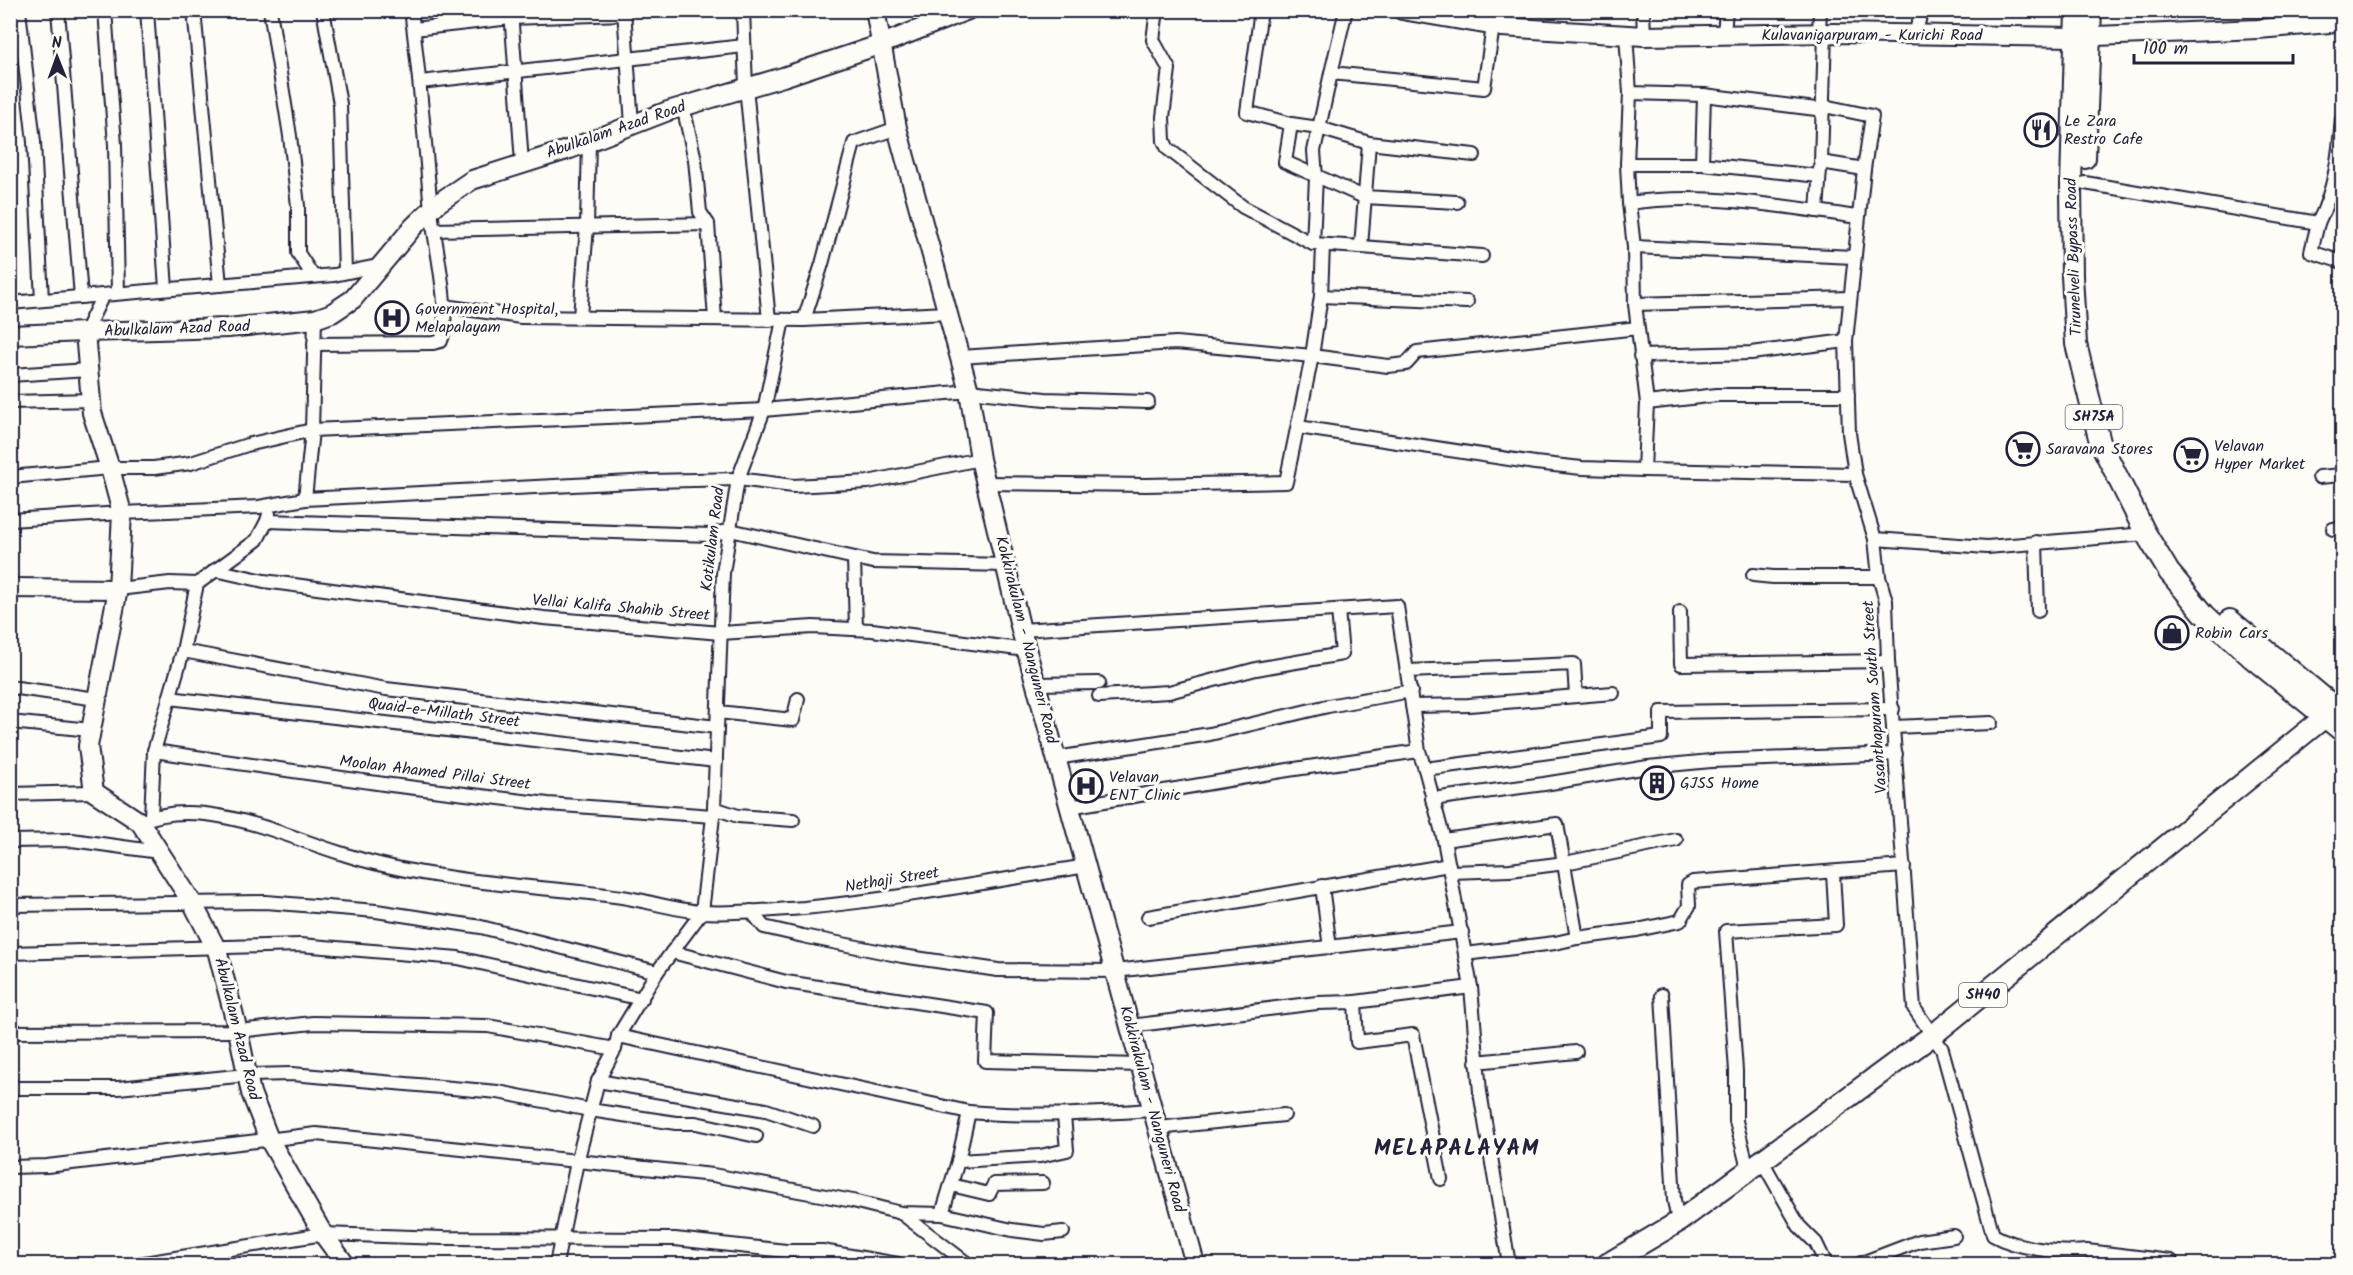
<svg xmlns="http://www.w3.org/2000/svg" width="2353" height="1275" font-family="Kalam,sans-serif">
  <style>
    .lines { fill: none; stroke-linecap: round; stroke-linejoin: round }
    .street-casing { stroke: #22223b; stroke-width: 16 }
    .secondary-casing { stroke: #22223b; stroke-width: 22 }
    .primary-casing { stroke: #22223b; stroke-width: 24 }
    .street { stroke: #fdfcf7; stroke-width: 12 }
    .secondary { stroke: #fdfcf7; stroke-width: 18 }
    .primary { stroke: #fdfcf7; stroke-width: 20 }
    .labels { text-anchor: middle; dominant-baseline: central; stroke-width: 6; stroke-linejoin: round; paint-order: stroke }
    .shield { fill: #fdfcf7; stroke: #646373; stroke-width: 1.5 }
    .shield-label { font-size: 15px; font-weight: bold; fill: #22223b }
    .street-label { font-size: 16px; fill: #22223b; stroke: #fdfcf7 }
    .poi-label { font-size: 16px; fill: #22223b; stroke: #fdfcf7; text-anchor: start }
    .district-label { font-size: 22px; font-weight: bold; letter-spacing: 1.5px; fill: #22223b; stroke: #fdfcf7 }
  </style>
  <rect width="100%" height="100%" fill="#fdfcf7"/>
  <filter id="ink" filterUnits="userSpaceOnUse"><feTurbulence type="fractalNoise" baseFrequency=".0167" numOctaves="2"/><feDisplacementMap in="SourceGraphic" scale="12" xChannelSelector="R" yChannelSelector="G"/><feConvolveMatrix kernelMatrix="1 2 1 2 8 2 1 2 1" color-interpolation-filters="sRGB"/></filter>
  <g filter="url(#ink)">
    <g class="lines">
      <defs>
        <g id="street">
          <polyline points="19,10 34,142 42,300"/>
          <polyline points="58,10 81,297"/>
          <polyline points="105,10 115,145 118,293"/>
          <polyline points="147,10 166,289"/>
          <polyline points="194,10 220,285"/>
          <polyline points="270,10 290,136 298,206 298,253 313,276"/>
          <polyline points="323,10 340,104 345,272"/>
          <polyline points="624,10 632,125"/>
          <polyline points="743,10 746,87 769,320"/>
          <polyline points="1157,10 1153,40 1169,69 1163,117 1164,141 1168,149 1243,207 1313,244"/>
          <polyline points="1261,10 1247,112 1291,124 1285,162 1364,197 1457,202"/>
          <polyline points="1643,10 1644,36"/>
          <polyline points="511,11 522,163"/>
          <polyline points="414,29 511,18 623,14 623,10"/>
          <polyline points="1819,33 1820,10"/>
          <path d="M 1825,33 L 1821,162 L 1864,169 L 1846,341 L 1849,433 L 1855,474 L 1875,539 L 1879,577 L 1886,601 L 1888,661 L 1914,1008 L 1942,1049 L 1993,1235 C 2016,1248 2060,1254 2087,1251 L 2171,1261"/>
          <polyline points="1626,34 1630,93 1704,95 1824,110"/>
          <polyline points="1724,34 1726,10"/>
          <polyline points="1915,34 1922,10"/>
          <polyline points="1331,73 1346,10"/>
          <polyline points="420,82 744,46"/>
          <polyline points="1630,93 1627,164 1629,203 1634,247 1635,304 1647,403 1644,470 1855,474"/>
          <polyline points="1704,95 1702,164 1819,176"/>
          <polyline points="683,106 695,160 700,212 708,224"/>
          <polyline points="1824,106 1872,116 1864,169"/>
          <polyline points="1291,124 1319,128 1369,143"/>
          <polyline points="1474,155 1369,143 1361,247 1313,244 1316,177 1314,151 1331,73 1484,88 1493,26"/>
          <polyline points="1627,164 1702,164"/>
          <path d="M 2085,183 L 2318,223 C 2335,189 2339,155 2342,118"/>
          <path d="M 1629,203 C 1704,192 1783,206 1857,217"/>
          <polyline points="1817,211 1820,169"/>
          <polyline points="2318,223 2311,252 2342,262"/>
          <polyline points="434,230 708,224 715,319"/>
          <polyline points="1323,246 1321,296 1467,302"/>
          <polyline points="1361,247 1482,256"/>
          <polyline points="1634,247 1854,257"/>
          <polyline points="10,303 334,275 382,265"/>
          <polyline points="1635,304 1850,298"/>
          <polyline points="444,306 521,317 804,320 947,313"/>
          <polyline points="580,317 587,226 589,142"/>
          <polyline points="315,319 312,430 764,410 969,391 1045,399 1148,402"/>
          <polyline points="804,320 822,264 854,143 897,128"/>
          <polyline points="85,332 103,295"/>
          <path d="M 314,344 L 433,343 L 441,341 C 452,316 434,240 431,210 C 425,144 420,77 411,10"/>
          <polyline points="1640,356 1751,353 1846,341"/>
          <polyline points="960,357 1176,343 1312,356 1321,296"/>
          <polyline points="10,375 88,370"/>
          <polyline points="10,402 91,400"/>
          <polyline points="1647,403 1717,395 1848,395"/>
          <polyline points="1298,427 1535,463 1582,468 1644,470"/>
          <polyline points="10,477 110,468 154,468 191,463 247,445 312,430 305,499 259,507 122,513 10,520"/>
          <polyline points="2319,477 2342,475"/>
          <polyline points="986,483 1146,485 1286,482 1312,356 1388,366 1406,364 1417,352 1638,328"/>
          <polyline points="305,499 651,481 738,479 793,486 868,482 980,459"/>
          <polyline points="267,521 711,535 730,530 873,562 1006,565"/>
          <polyline points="2333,529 2342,528"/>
          <polyline points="1875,539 1987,547 2146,534"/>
          <polyline points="2036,542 2038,611"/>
          <polyline points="854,558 856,629"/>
          <polyline points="215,570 264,581 544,618 721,633 813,627 872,630 1026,650"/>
          <polyline points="1753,575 1773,577 1879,577"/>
          <polyline points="118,589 170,583 197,584 257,540 267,521 269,514"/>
          <polyline points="1680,612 1681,664 1888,661"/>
          <polyline points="1021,630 1397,606 1419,751"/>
          <polyline points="183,651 386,689 717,727"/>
          <polyline points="1408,671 1574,664 1576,696"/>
          <polyline points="1036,684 1099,683"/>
          <polyline points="10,687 97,699"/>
          <polyline points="1099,696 1169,692 1256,669 1342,654 1338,610"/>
          <polyline points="169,698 716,761"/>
          <polyline points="1412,706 1469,705 1613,693"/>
          <polyline points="718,712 793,720 798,699"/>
          <polyline points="10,722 91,730"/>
          <polyline points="1893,727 1991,723"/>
          <polyline points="154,751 391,785 548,804 713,816"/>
          <polyline points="1056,758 1210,734 1328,706 1411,691"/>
          <polyline points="10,794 94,792"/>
          <polyline points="1432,799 1544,784 1648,767 1711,761 1896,754"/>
          <polyline points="1069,807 1288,770 1419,751 1425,769"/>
          <polyline points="714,808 738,816 793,820"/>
          <polyline points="151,817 154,751 183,651 197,584"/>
          <path d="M 140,822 C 200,795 282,835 340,853 C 370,863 403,870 434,875 C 496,886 559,888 622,897 C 648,901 675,910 702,912 C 735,914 771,910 804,908 C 898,899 992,881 1086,866"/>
          <polyline points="1444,840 1557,824 1577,938 1555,943 1465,954"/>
          <polyline points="10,841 72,840 159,852"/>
          <polyline points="1450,872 1510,870 1565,863 1676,840"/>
          <polyline points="1322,886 1330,948"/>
          <polyline points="10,905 266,902 376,911 481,927 657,972"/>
          <polyline points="751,911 764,927 803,936 902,956 998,970 1115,971 1462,932"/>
          <polyline points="702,912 714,808 723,573 738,479 764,410 783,320"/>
          <polyline points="1148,917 1449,865"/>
          <polyline points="1577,938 1637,930 1680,921 1689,906 1688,885 1693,882 1904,866"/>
          <polyline points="672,952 786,982 987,1013 985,1061 1140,1065"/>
          <polyline points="10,953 300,945 458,958 642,999"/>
          <polyline points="1662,995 1674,1200 1678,1222"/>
          <polyline points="1355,1002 1357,1042 1413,1035 1441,1179"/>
          <polyline points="1130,1026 1317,1003 1355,1002 1471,987"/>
          <polyline points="10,1032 238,1031 313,1023 488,1026 615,1049"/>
          <path d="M 618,1036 L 969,1112 C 1031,1117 1091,1114 1153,1110"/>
          <polyline points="1476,1062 1576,1052"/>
          <polyline points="598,1081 766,1110 813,1126"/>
          <polyline points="10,1088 118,1088 247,1075 292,1074 498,1092 590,1110 676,1123 696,1123 756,1136"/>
          <polyline points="1158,1128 1284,1115"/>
          <polyline points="1761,1159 1799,1226 1816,1243 1826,1264"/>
          <polyline points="958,1161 1040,1156 1067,1150 1064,1116"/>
          <polyline points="10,1167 47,1166 316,1134 713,1175 853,1201 901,1213 942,1214 1012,1230 1044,1234 1063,1232"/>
          <polyline points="1748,1169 1736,1121 1736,1071 1726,931 1836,925 1833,873"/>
          <polyline points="951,1185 989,1194 994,1184 1043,1183"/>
          <polyline points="901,1213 968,1264"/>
          <polyline points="942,1214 958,1161 969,1112"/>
          <polyline points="138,1264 323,1234 443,1238 675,1239 786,1251 822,1251 898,1264"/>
          <polyline points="556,1264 577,1162 598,1081 615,1049 618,1036 657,972 702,912"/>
          <polyline points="1509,1264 1480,1092 1471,987 1444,840 1425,769 1661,737 1661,712 1893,709"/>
          <polyline points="1859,1264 1919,1241 1954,1236"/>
        </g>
        <g id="secondary">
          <polyline points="875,10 897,128 969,391 980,459 1021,630 1195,1264"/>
          <polyline points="1402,10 1502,27 1644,36 1835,33 2074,37 2258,29 2342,22"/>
          <polyline points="10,335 85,332"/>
          <polyline points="10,588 118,589"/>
          <polyline points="345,1264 323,1234 269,1139 251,1093 238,1031 217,950 193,904 140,822 94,792 88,746 118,589 122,513 110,468 92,413 85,332 228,328 315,319 332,313 353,299 413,227 438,203 472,180 570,149 668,111 783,77 882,44 968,10"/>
        </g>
        <g id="primary">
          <polyline points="2076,10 2071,184 2072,276 2076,344 2100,442 2146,534 2169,572 2205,615 2252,658 2342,731"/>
          <polyline points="2085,158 2091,10"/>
          <polyline points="2230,620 2342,713"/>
          <polyline points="1607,1264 1678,1222 1933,1035 2342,703"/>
        </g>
      </defs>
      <use href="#street" class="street-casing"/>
      <use href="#secondary" class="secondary-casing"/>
      <use href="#primary" class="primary-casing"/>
      <use href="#street" class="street"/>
      <use href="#secondary" class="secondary"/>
      <use href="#primary" class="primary"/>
    </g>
  </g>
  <defs>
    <symbol id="restaurant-ring" viewBox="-11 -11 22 22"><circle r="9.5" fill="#fdfcf7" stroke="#22223b" stroke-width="1.5"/><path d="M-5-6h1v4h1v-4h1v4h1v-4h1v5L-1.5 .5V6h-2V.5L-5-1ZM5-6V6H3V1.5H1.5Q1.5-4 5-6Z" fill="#22223b"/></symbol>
    <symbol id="hospital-ring" viewBox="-11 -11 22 22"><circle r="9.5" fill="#fdfcf7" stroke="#22223b" stroke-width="1.5"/><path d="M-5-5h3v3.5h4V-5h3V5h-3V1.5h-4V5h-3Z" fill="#22223b"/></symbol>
    <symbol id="supermarket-ring" viewBox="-11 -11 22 22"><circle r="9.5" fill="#fdfcf7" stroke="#22223b" stroke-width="1.5"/><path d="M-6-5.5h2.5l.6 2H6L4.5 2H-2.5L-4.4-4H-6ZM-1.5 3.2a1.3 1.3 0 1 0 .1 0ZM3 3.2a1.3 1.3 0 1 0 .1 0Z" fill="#22223b"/></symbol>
    <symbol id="shop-ring" viewBox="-11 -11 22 22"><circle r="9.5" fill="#fdfcf7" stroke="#22223b" stroke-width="1.5"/><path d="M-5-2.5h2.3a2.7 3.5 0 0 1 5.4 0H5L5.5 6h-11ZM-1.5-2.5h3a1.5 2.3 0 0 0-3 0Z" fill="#22223b"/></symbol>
    <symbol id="building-ring" viewBox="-11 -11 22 22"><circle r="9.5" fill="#fdfcf7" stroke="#22223b" stroke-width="1.5"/><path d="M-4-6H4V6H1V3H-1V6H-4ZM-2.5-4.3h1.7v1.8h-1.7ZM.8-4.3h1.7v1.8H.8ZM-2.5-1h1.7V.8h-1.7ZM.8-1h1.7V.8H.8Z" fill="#22223b"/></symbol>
  </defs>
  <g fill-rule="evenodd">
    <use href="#restaurant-ring" x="2022" y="111" width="38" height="38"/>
    <use href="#hospital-ring" x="373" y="299" width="38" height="38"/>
    <use href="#supermarket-ring" x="2004" y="430" width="38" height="38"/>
    <use href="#supermarket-ring" x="2172" y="436" width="38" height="38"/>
    <use href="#shop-ring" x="2153" y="614" width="38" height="38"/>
    <use href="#building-ring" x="1638" y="764" width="38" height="38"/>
    <use href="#hospital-ring" x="1067" y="767" width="38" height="38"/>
  </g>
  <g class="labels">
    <g class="shield">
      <rect x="2065.5" y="405" width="57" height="24" rx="4.5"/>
      <rect x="1959" y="983" width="48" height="24" rx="4.5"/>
    </g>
    <g class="shield-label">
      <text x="2094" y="417">SH75A</text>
      <text x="1983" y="995">SH40</text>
    </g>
    <g class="street-label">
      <text x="1872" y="35">Kulavanigarpuram - Kurichi Road</text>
      <text transform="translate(616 130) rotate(-19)">Abulkalam Azad Road</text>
      <text transform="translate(2074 257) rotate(-92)">Tirunelveli Bypass Road</text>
      <text transform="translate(177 329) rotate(-2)">Abulkalam Azad Road</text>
      <text transform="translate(713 539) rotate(-83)">Kotikulam Road</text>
      <text transform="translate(621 608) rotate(5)">Vellai Kalifa Shahib Street</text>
      <text transform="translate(1026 640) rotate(76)">Kokkirakulam - Nanguneri Road</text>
      <text transform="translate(1875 697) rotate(-94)">Vasanthapuram South Street</text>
      <text transform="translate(444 713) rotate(7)">Quaid-e-Millath Street</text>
      <text transform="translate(435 773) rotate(7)">Moolan Ahamed Pillai Street</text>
      <text transform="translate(892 880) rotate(-9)">Nethaji Street</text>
      <text transform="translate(237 1029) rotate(76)">Abulkalam Azad Road</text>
      <text transform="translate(1152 1109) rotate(75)">Kokkirakulam - Nanguneri Road</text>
    </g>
    <g class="poi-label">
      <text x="2064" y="121">Le Zara<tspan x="2064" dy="18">Restro Cafe</tspan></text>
      <text x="415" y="309">Government Hospital,<tspan x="415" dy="18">Melapalayam</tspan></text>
      <text x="2214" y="446">Velavan<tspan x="2214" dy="18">Hyper Market</tspan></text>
      <text x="2046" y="449">Saravana Stores</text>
      <text x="2195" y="633">Robin Cars</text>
      <text x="1109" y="777">Velavan<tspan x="1109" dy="18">ENT Clinic</tspan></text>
      <text x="1680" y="783">GJSS Home</text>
    </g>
    <g class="district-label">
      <text x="1457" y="1149">MELAPALAYAM</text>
    </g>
  </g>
  <rect width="2353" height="1275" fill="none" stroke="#fdfcf7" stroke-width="36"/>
  <rect x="18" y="18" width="2317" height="1239" fill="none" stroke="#22223b" stroke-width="2" filter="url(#ink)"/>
  <g transform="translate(57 57) rotate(359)" stroke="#fdfcf7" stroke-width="4.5" paint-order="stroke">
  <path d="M0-4.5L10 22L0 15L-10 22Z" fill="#22223b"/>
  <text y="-9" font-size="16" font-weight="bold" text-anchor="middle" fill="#22223b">N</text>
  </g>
  <path d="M2134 54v9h159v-9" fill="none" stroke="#22223b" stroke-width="3"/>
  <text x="2143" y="54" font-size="18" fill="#22223b" stroke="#fdfcf7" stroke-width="4.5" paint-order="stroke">100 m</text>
</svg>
